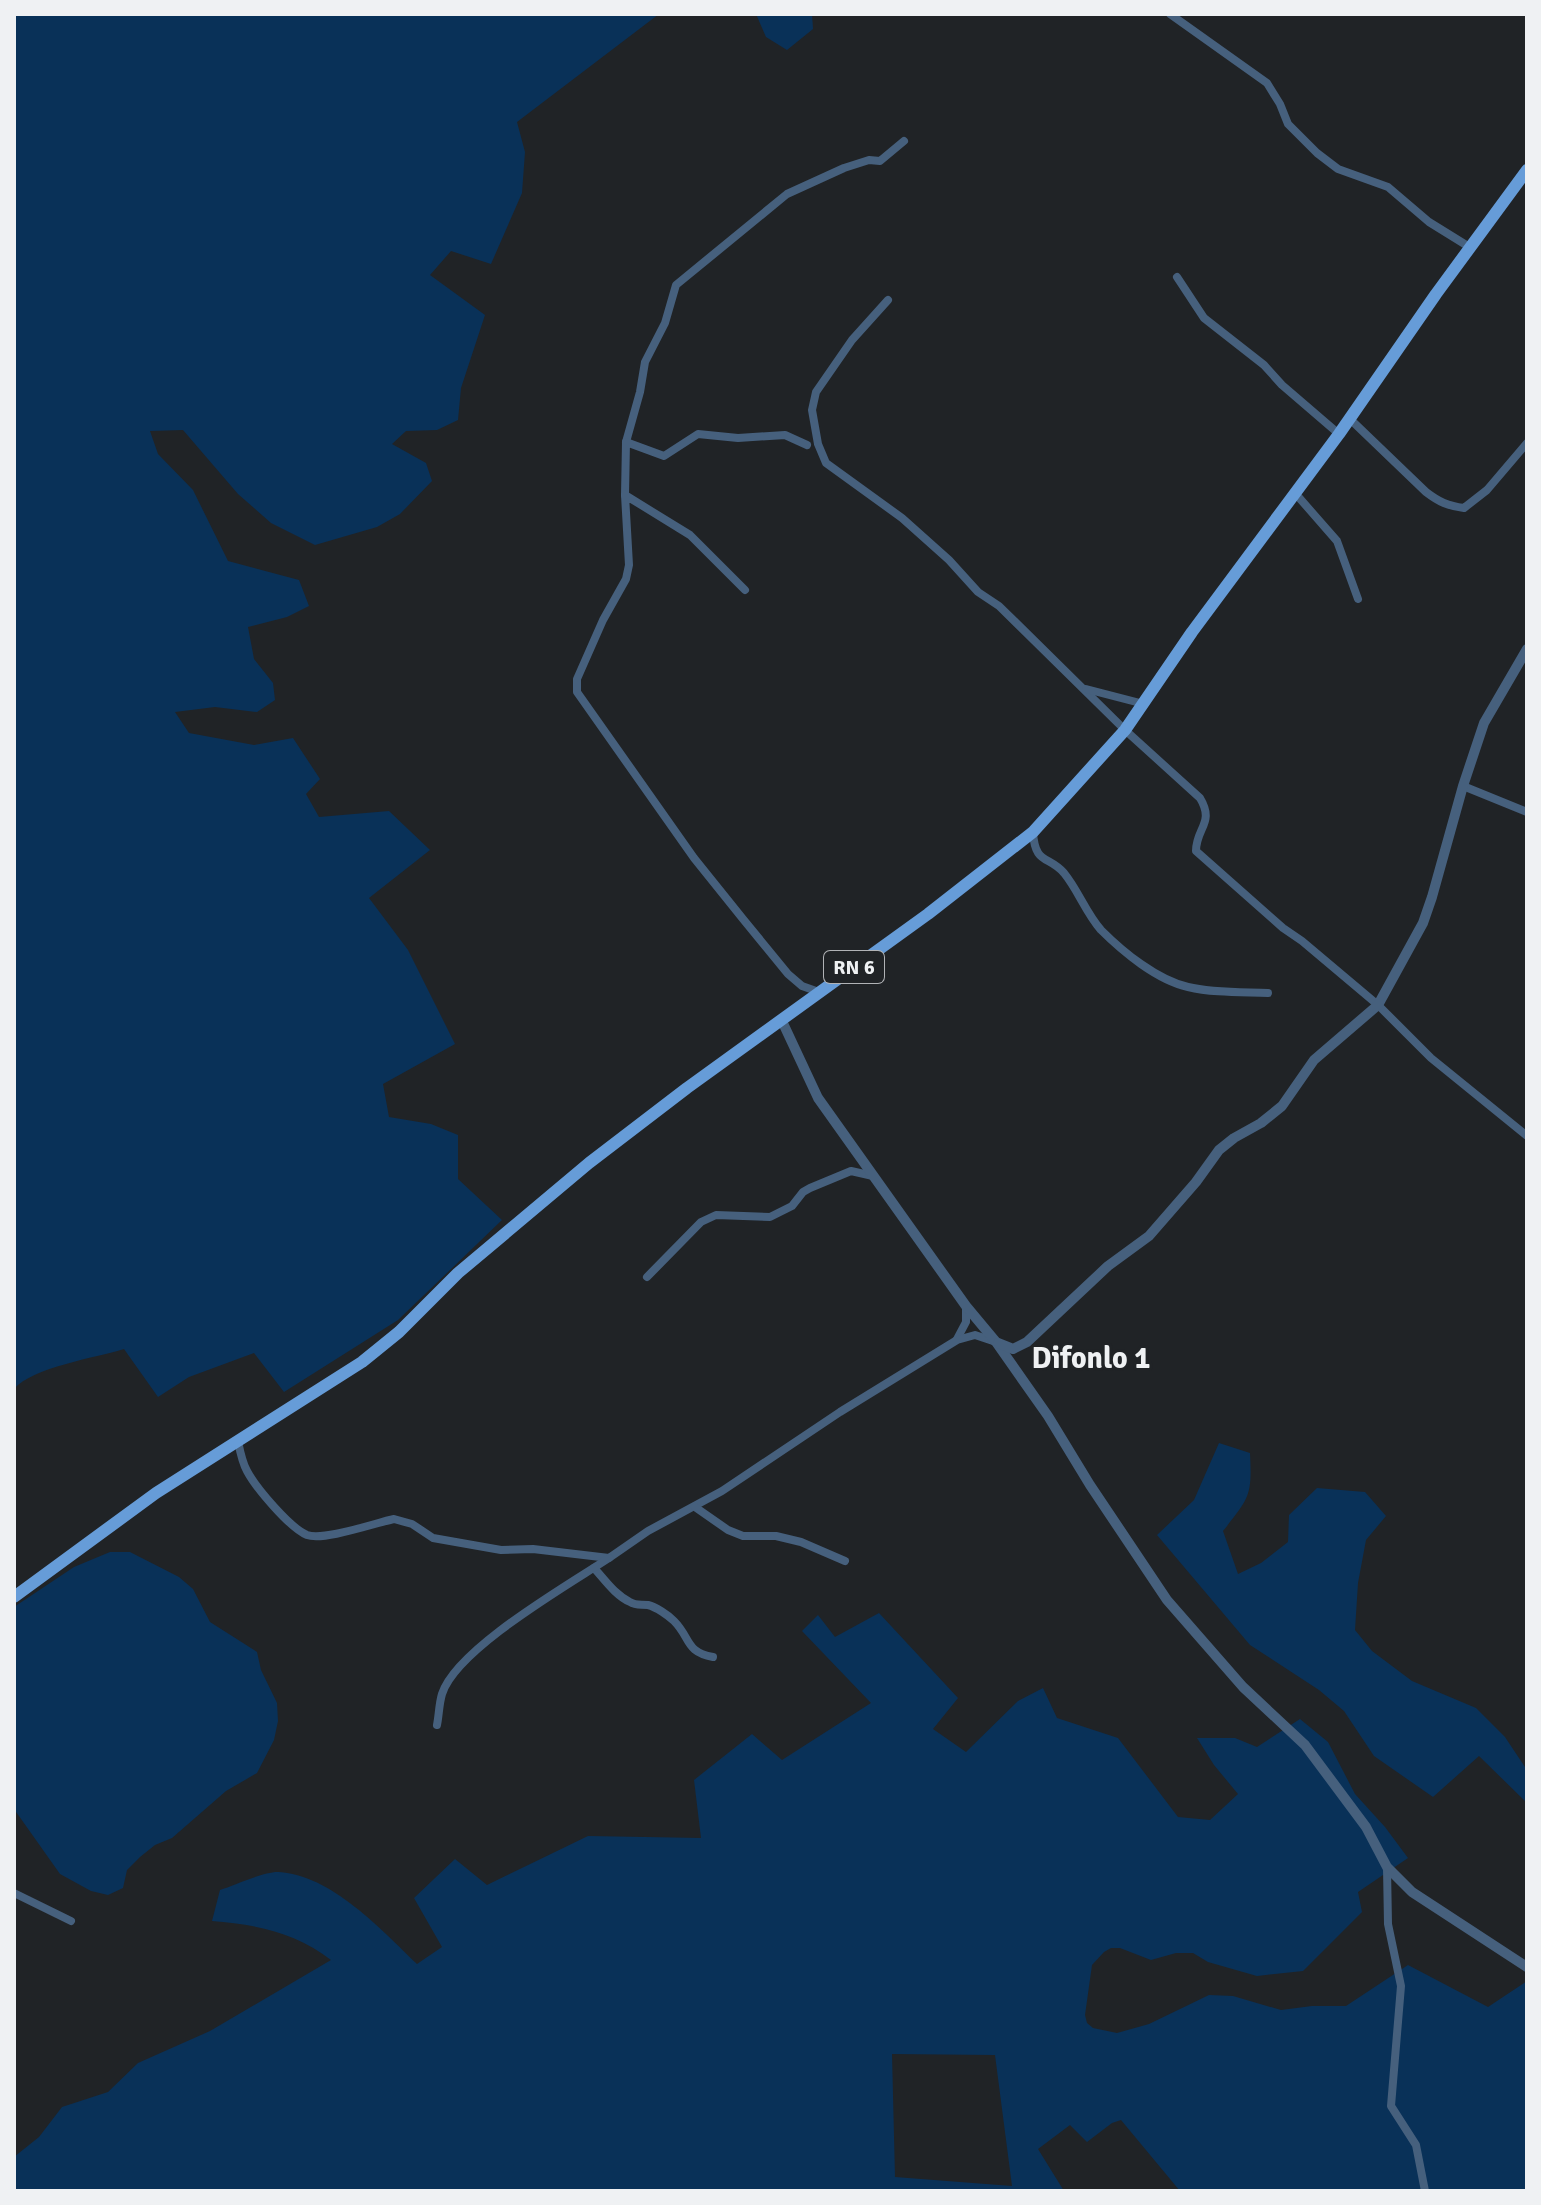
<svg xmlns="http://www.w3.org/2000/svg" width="1541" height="2205" font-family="Signika,sans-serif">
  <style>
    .green { fill: #093158; fill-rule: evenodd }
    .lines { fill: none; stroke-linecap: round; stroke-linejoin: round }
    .minor { stroke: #46607d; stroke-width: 8 }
    .tertiary { stroke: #46607d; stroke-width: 10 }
    .primary { stroke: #669cd8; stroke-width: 12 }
    .labels { text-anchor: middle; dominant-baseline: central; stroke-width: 6; stroke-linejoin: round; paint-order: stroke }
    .shield { fill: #202326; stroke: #b1b3b6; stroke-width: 2 }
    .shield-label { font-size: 20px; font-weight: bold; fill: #eff1f3 }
    .district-label { font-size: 30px; font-weight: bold; fill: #eff1f3; stroke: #202326 }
  </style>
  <rect width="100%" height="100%" fill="#202326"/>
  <g class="green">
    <path d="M 14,14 L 659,14 L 517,122 L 525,152 L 522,193 L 491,264 L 451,251 L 430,275 L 485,315 L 461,388 L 458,420 L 437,430 L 406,431 L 392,444 L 426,463 L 432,481 L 400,514 L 377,527 L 315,545 L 271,523 L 238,494 L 183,430 L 150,431 L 158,454 L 193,490 L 228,561 L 299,580 L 309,606 L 287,617 L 248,627 L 254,659 L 273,683 L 275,700 L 257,712 L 215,707 L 175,712 L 189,733 L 254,745 L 293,738 L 320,779 L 306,794 L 319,817 L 389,811 L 430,850 L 369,898 L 408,950 L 455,1044 L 383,1084 L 389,1117 L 431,1124 L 458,1135 L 458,1179 L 502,1220 L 398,1320 L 284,1392 L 254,1353 L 189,1377 L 158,1397 L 124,1349 C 95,1358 33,1367 14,1389 Z"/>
    <polygon points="756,14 812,14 813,29 787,50 766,37"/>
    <path d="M 1219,1443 L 1250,1453 C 1252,1496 1250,1497 1223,1531 L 1238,1574 L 1261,1563 L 1288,1542 L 1289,1515 L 1317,1488 L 1365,1492 L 1386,1516 L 1366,1540 L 1358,1583 L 1355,1630 L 1372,1651 L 1412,1681 L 1476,1708 L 1505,1737 L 1527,1770 L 1527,1803 L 1479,1756 L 1433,1797 L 1374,1756 L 1344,1711 L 1319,1690 L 1250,1645 L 1157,1535 L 1194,1500 Z"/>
    <polygon points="110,1552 130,1552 179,1577 193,1589 210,1622 257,1652 261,1670 277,1703 278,1721 274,1740 257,1773 226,1791 172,1838 155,1845 140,1857 127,1870 123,1888 108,1895 91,1891 60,1874 14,1809 14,1607 74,1567"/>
    <path d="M 879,1613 L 958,1698 L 933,1729 L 966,1752 L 1018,1701 L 1043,1688 L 1057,1718 L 1118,1738 L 1178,1817 L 1210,1820 L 1238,1794 L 1214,1765 L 1197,1738 L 1235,1738 L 1257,1747 L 1300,1719 L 1328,1742 L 1355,1794 L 1385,1827 L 1408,1858 L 1358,1892 L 1362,1912 L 1303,1971 L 1257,1976 L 1208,1962 L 1193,1953 L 1176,1953 L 1151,1960 L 1120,1948 L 1111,1948 L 1104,1952 L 1092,1965 L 1085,2015 L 1087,2023 L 1093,2028 L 1117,2033 L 1149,2024 L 1209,1995 L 1233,1996 L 1281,2010 L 1312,2006 L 1346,2006 L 1408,1965 L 1488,2007 L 1527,1981 L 1527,2191 L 1180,2191 L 1121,2120 L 1112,2123 L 1087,2142 L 1070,2125 L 1038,2149 L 1064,2191 L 14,2191 L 14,2157 L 39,2137 L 62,2107 L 108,2092 L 138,2063 L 210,2031 L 331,1960 C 297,1933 254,1924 212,1921 L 220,1890 C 235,1885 265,1871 279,1872 C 331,1875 382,1930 417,1964 L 442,1947 L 414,1898 L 455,1859 L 487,1885 L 588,1836 L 701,1838 L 694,1780 L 752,1734 L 782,1760 L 871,1703 L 802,1631 L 818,1615 L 835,1637 ZM 892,2054 L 995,2055 L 1012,2186 L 895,2177 Z"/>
  </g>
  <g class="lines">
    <g class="minor">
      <polyline points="1170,14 1267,83 1280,104 1288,124 1317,153 1338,169 1388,187 1429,222 1471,248"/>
      <polyline points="1177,277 1204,318 1264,365 1282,385 1339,434"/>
      <path d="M 888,300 L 852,340 L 816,392 L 812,410 L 818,444 L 826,463 L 902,518 L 949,560 L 978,592 L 999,606 L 1125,730 L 1200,798 C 1215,823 1196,828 1196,851 L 1283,928 L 1302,941 L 1378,1005 L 1431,1058 L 1527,1136"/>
      <path d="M 1350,419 L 1426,492 C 1439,502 1448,506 1464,508 L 1487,490 L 1527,443"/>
      <polyline points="626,442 640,392 645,362 665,323 676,285 787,194 844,168 869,160 880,161 904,141"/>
      <polyline points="1295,493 1337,541 1358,599"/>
      <polyline points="625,495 626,442 664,456 698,434 738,438 785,435 807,445"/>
      <polyline points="745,590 690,535 625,495 629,565 626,579 603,620 577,679 577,692 694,858 743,919 788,974 802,986 819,992"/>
      <polyline points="1086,689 1144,704"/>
      <polyline points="1463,786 1527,812"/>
      <path d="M 1033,832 C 1035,865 1048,855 1064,873 C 1078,890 1086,913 1101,930 C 1123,952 1157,980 1188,987 C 1213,993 1242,992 1268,993"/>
      <polyline points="647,1277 701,1222 716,1215 770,1217 792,1206 803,1192 810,1188 851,1171 873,1176"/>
      <polyline points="957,1339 966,1322 966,1306"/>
      <path d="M 238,1441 C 240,1451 242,1462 247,1471 C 256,1488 290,1528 307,1535 C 324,1541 375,1523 394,1519 L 412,1524 L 433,1538 L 501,1550 L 533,1549 L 609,1558 L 648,1531 L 722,1491 L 840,1412 L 957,1340 L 975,1335 L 996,1342"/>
      <polyline points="695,1507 728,1530 743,1536 776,1536 801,1542 845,1561"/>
      <path d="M 594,1568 C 605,1580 615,1595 630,1602 C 636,1606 641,1604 648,1605 C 656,1607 668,1615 674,1621 C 691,1638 685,1652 713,1657"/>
      <path d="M 437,1725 C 439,1715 439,1704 442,1694 C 456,1649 568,1585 609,1558"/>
      <polyline points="1387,1868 1388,1924 1401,1986 1391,2106 1416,2145 1425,2191"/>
      <polyline points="14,1893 71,1921"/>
    </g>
    <g class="tertiary">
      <polyline points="782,1021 818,1098 966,1306 996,1342 1048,1416 1090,1485 1167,1600 1243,1687 1305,1745 1366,1827 1387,1867 1412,1892 1527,1967"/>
      <polyline points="998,1343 1013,1349 1027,1342 1108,1266 1149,1236 1196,1182 1219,1150 1234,1138 1261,1123 1282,1106 1314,1060 1378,1005 1423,923 1432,897 1463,786 1484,723 1527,649"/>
    </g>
    <polyline class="primary" points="14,1597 156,1493 362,1362 399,1332 458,1273 589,1163 687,1088 928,914 1033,832 1125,730 1192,632 1339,434 1436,294 1527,170"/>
  </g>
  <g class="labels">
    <rect class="shield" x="824" y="951" width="60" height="32" rx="6"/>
    <g class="shield-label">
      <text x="854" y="967">RN 6</text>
    </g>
    <g class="district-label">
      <text x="1091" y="1358">Difonlo 1</text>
    </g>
  </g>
  <rect width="1541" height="2205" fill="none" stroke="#eff1f3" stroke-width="32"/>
</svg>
